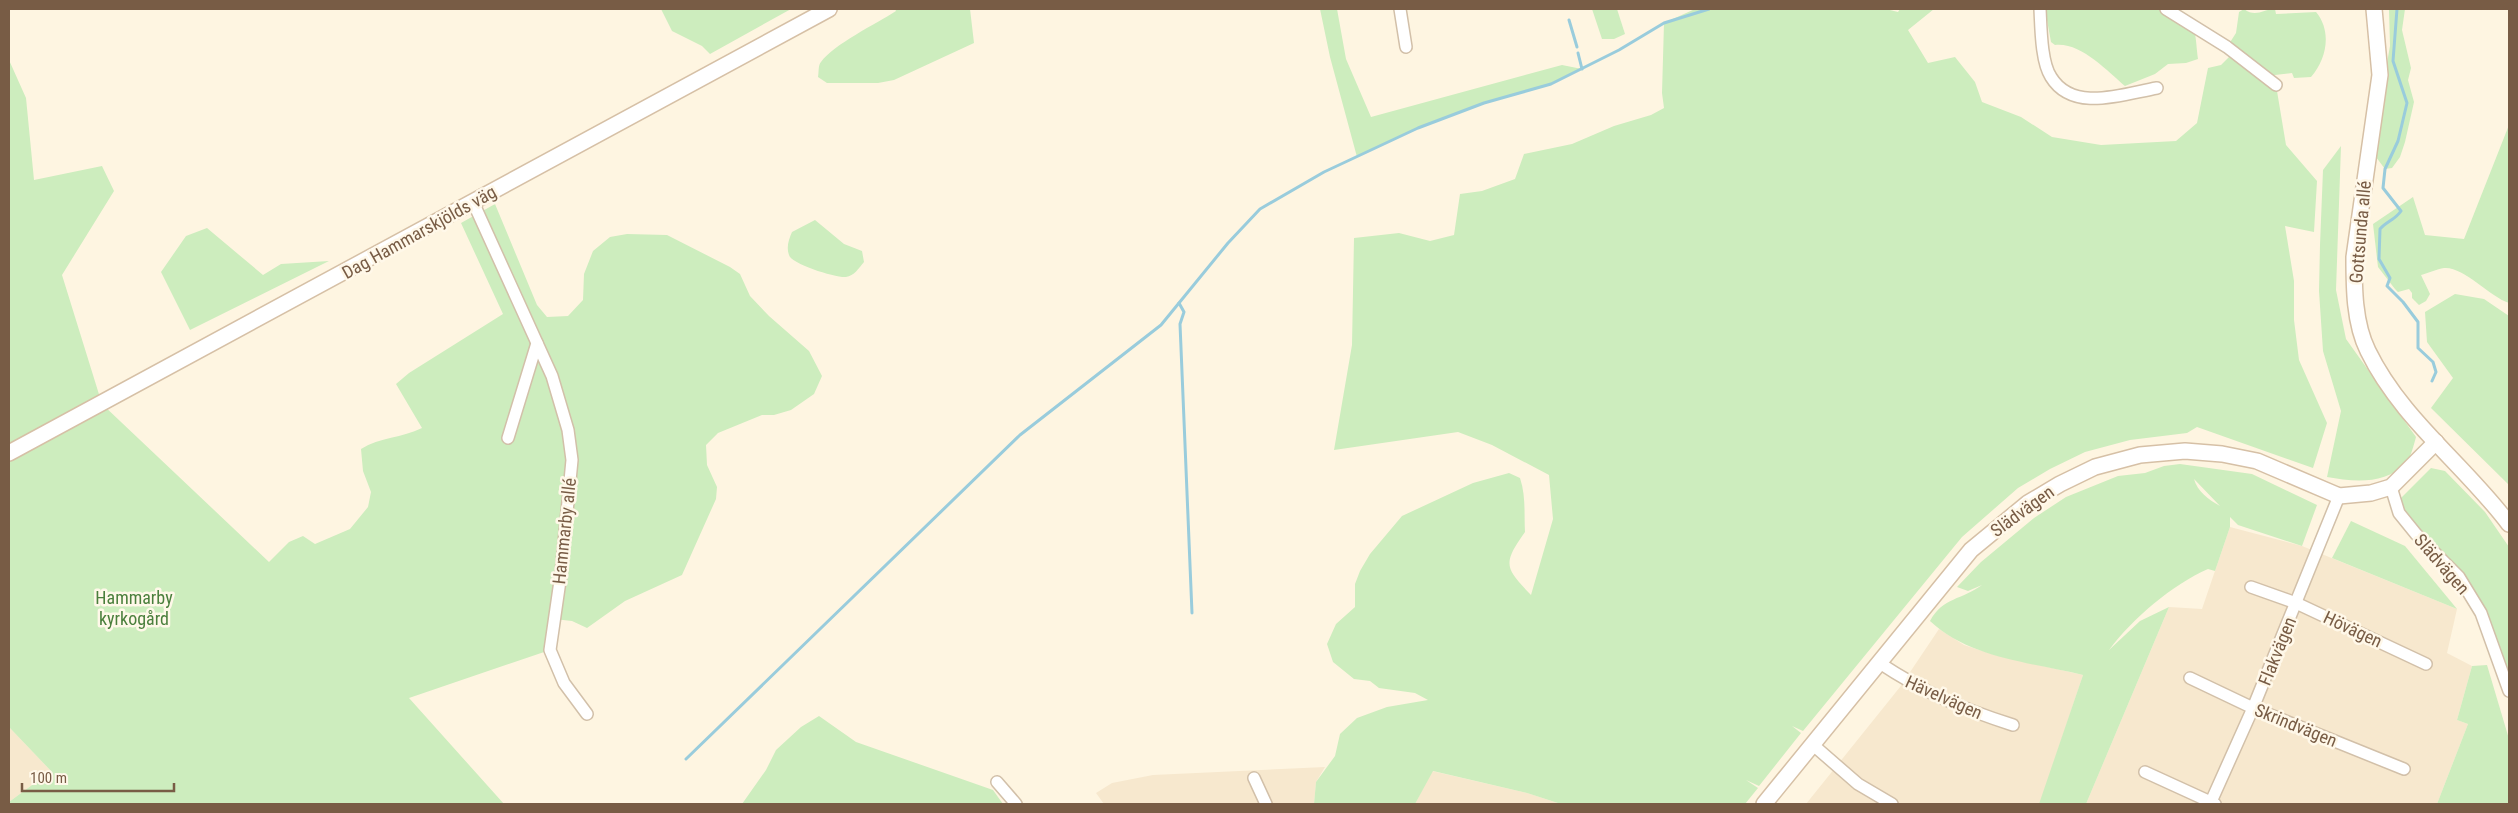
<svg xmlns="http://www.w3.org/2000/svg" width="2518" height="813" font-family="'Roboto Condensed',sans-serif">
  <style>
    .residential { fill: #f7e8ce }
    .green { fill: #cdedbe; fill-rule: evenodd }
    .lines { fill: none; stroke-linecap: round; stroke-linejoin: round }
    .stream { stroke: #99ccdc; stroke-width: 3 }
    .street-casing { stroke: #d2c0a9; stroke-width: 14 }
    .secondary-casing { stroke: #d6c0a6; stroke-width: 18 }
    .street { stroke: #fff; stroke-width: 11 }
    .secondary { stroke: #fff; stroke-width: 15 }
    .labels { text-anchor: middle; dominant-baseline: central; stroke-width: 5; stroke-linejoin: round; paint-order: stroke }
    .street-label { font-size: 18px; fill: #785c45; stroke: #fff8e9 }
    .park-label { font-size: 18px; fill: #4a7f3c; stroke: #fff8e9 }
  </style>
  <rect width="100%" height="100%" fill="#fef5e1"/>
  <g class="residential">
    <polygon points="2230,527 2302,546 2457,609 2447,653 2472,666 2457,720 2468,724 2437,804 2086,804 2169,607 2202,609"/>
    <polygon points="1939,629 1964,645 1995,655 2083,675 2040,804 1806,804 1900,687"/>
    <polygon points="9,727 51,771 9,802"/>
    <polygon points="1325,767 1316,782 1314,804 1104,804 1096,793 1112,783 1153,775"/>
    <polygon points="1432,771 1527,793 1561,804 1415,804"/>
  </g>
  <g class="green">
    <polygon points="661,9 791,9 710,54 702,46 672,31"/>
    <path d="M 895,9 L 970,9 L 974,43 L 894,80 L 878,83 L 827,83 L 818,77 C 819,72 818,65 821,62 C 834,44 876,24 896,11 Z"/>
    <polygon points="1320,9 1337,9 1346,59 1371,117 1562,65 1582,69 1551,84 1484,103 1418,128 1357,157 1330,57"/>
    <polygon points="1592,9 1617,9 1625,34 1614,39 1602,39"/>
    <path d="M 1695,9 L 1886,9 L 1898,12 L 1900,9 L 1934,9 L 1908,30 L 1928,63 L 1955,57 L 1975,82 L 1982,102 L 2021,117 L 2052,137 L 2101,145 L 2176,141 L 2197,123 L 2208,68 L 2221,65 L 2232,54 L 2227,47 L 2236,33 L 2239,12 L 2244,9 C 2256,18 2263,9 2275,9 L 2276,14 L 2316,12 C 2332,31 2327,59 2311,77 L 2294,78 L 2292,73 L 2266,76 L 2276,85 L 2286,145 L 2317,181 L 2314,232 L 2285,226 L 2294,281 L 2294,320 L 2299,360 L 2327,423 L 2313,468 L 2197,427 L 2187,433 L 2130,440 L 2085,452 L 2050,469 L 2018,488 L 1962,537 L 1803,731 L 1792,726 L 1801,733 L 1759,786 L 1746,780 L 1758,788 L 1745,804 L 1561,804 L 1527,793 L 1433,771 L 1415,804 L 1314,804 L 1316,782 L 1335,756 L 1340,734 L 1357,718 L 1387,707 L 1428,700 L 1415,693 L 1379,688 L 1370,681 L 1354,679 L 1333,662 L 1327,644 L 1336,624 L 1355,607 L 1355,584 L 1360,571 L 1370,554 L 1402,516 L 1473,483 L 1509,473 L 1520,478 C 1526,496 1524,513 1525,532 C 1502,564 1505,568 1531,595 L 1553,519 L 1549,475 L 1492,445 L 1458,432 L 1334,450 L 1352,345 L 1354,238 L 1399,233 L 1430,241 L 1454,235 L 1460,194 L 1482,191 L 1515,179 L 1524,154 L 1572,144 L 1614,126 L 1651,115 L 1664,108 L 1662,93 L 1664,23 Z"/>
    <path d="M 2045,9 L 2178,9 C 2198,22 2195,38 2198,59 L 2186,63 L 2168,64 L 2155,74 L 2125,86 C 2107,71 2081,42 2055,45 L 2051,42 Z"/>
    <polygon points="2389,9 2405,9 2402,30 2411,68 2408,80 2414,102 2405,142 2400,157 2392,168 2385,169 2376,157 2385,74 2390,46"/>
    <path d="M 9,60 L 26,98 L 34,180 L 102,166 L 114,191 L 62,275 L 102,404 L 269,562 L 289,542 L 303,536 L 315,544 L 350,529 L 368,507 L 371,492 L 363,471 L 361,449 C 380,437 402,438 422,428 L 396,384 L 409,373 L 503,314 L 461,223 L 495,204 L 537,305 L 547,317 L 568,316 L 583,300 L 584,274 L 593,251 L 610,237 L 627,234 L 667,235 L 730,267 L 740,274 L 750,296 L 769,316 L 809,351 L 822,376 L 814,394 L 791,410 L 774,415 L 762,415 L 718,433 L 706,445 L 707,465 L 717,487 L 716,499 L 682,575 L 625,601 L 587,628 L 572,621 L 554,619 L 550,650 L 409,698 L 504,804 L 9,804 L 9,802 L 51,771 L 9,727 Z"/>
    <path d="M 2509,125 L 2509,303 C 2489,296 2463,266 2444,268 C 2437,269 2428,273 2421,275 L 2430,294 L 2426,301 L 2419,305 L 2412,298 L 2412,293 L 2409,289 L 2398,292 L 2395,289 L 2378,267 L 2373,224 L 2413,197 L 2425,235 L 2464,239 Z"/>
    <path d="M 2341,146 L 2336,290 L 2346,339 L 2416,437 C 2414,444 2411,457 2406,463 C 2385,485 2354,482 2327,477 L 2341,411 L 2323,351 L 2319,291 L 2320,245 L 2323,170 Z"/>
    <path d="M 815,220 L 844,244 L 862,251 L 864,262 C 859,268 854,276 846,277 C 836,278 791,264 789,255 C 786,247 789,239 792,232 Z"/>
    <polygon points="207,228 263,275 281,264 329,261 190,330 161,272 186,236"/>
    <polygon points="2455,294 2484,299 2509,316 2509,485 2431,408 2453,378 2427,342 2425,312"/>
    <path d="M 2180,464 L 2252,474 L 2317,505 L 2302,546 L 2238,525 L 2230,517 L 2230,527 L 2215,571 L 2208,569 C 2173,584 2132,619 2109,650 L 2140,621 L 2169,607 L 2086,804 L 2039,804 L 2083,675 C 2031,662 1971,659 1930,621 C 1943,597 1962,600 1982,585 L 1968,591 L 1957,587 L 1981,562 L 2034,518 L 2066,497 L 2118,476 L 2145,473 L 2164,466 ZM 2194,479 L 2220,506 C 2209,500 2197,491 2194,479 Z"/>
    <polygon points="2431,468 2445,471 2485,512 2509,547 2509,691 2503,670 2459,577 2416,534 2399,500"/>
    <polygon points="2351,521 2405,546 2457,609 2332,558"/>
    <polygon points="2487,665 2509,739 2509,804 2437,804 2468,724 2457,720 2472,666"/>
    <polygon points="819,716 856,742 993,790 1003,804 742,804 766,770 776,750 801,727"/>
  </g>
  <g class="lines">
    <g class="stream">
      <path d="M 2397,9 L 2393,61 L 2407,103 L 2398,141 L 2385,169 L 2383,188 L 2401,211 C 2395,220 2387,221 2380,229 L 2379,259 L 2390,278 L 2387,286 L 2403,302 L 2418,322 L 2418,348 L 2433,362 L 2436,372 L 2432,381"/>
      <polyline points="1569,20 1577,47"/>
      <polyline points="1578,53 1582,69"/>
      <polyline points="1179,303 1184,312 1180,324 1192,613"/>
      <polyline points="686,759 1020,435 1161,325 1228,243 1260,209 1324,172 1418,128 1484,103 1551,84 1619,50 1664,23 1709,9"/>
    </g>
    <defs>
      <g id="street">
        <polyline points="1400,9 1406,47"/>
        <path d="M 2040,9 C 2041,27 2041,62 2051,77 C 2073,113 2123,94 2157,88"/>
        <polyline points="2166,9 2227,47 2276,85"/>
        <polyline points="473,202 552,376 568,430 572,460 561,574 550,650 564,683 587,714"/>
        <polyline points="508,438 537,343"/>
        <polyline points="2391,487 2399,513 2416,534 2459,577 2481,613 2509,691"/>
        <polyline points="2251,587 2296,603 2426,664"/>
        <path d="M 1878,662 C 1925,693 1960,708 2013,725"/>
        <polyline points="2190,678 2253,708 2404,769"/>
        <polyline points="1812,744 1858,784 1892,804"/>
        <polyline points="2145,772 2215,804"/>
        <polyline points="1254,778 1266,804"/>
        <polyline points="997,782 1016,804"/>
        <polyline points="2210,804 2253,708 2339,496"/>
      </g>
      <g id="secondary">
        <path d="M 2374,9 L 2380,75 L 2354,257 C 2354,287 2354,323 2368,351 C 2401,419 2464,464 2509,524"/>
        <polyline points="9,453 829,9"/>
        <polyline points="1764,804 1971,550 2028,503 2060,484 2095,467 2140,455 2185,451 2222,454 2257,461 2339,496 2371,493 2391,487 2436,442"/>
      </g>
    </defs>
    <use href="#street" class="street-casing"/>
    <use href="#secondary" class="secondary-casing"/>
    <use href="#street" class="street"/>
    <use href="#secondary" class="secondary"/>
  </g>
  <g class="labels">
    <g class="street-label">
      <text transform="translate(419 232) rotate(-29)">Dag Hammarskjölds väg</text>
      <text transform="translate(2360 232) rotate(-85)">Gottsunda allé</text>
      <text transform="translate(2022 511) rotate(-36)">Slädvägen</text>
      <text transform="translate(564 531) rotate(-84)">Hammarby allé</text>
      <text transform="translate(2442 564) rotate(49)">Slädvägen</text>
      <text transform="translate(2353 629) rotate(25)">Hövägen</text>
      <text transform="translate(2277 651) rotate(-68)">Flakvägen</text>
      <text transform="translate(1944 697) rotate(24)">Hävelvägen</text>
      <text transform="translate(2296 725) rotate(22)">Skrindvägen</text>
    </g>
    <g class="park-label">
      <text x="134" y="597">Hammarby<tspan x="134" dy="21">kyrkogård</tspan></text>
    </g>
  </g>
  <rect width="2518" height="813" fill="none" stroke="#785c45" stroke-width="20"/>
  <path d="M22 783v8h152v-8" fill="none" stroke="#785c45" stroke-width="2.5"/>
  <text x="30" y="783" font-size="15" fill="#785c45" stroke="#fff8e9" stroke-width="4" paint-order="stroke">100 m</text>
</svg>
